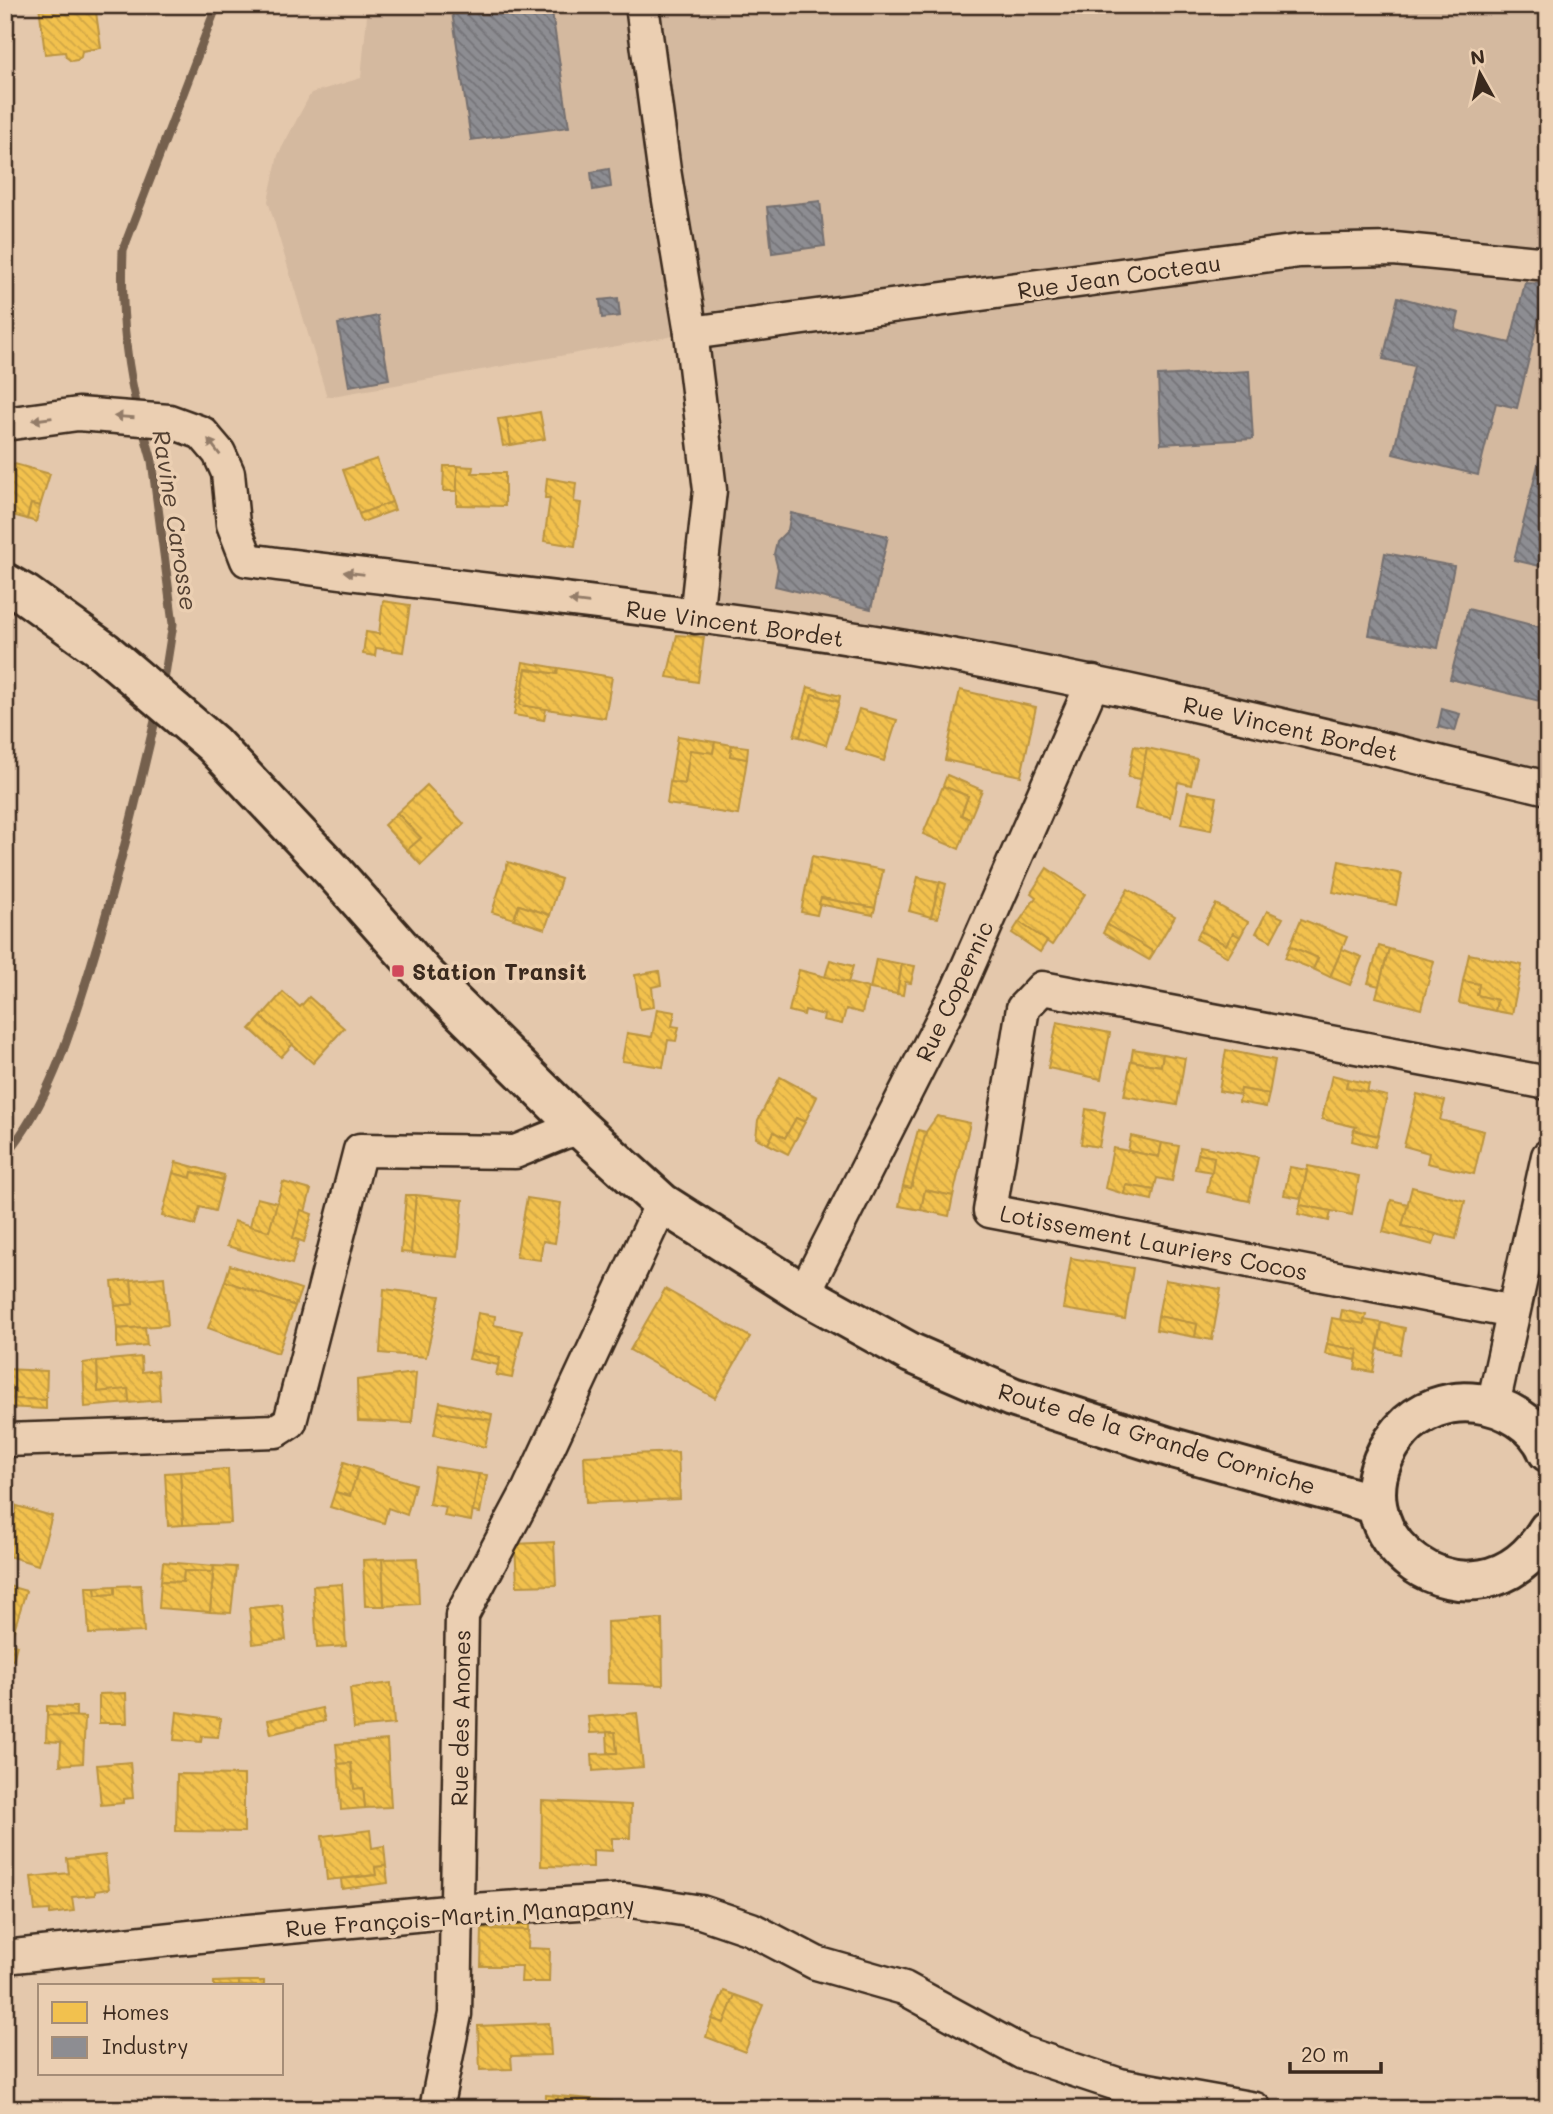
<svg xmlns="http://www.w3.org/2000/svg" width="1553" height="2114" font-family="Mali,sans-serif">
  <style>
    .built { fill: #d4b99f }
    .homes { fill: url(#homes-back-hatch); stroke: #bb9440; stroke-width: 2 }
    .industry { fill: url(#industry-back-hatch); stroke: #746f6f; stroke-width: 2 }
    .lines { fill: none; stroke-linecap: round; stroke-linejoin: round }
    .stream { stroke: #74604e; stroke-width: 9 }
    .minor-casing { stroke: #3b2a1e; stroke-width: 37 }
    .major-casing { stroke: #3b2a1e; stroke-width: 44 }
    .minor { stroke: #ebcfb2; stroke-width: 32 }
    .major { stroke: #ebcfb2; stroke-width: 38 }
    .oneway { fill: #937c68 }
    .poi-dot { fill: #d1495b; stroke: #ebcfb2; stroke-width: 2.5 }
    .labels { text-anchor: middle; dominant-baseline: central; stroke-width: 7; stroke-linejoin: round; paint-order: stroke }
    .street-label { font-size: 23px; fill: #3b2a1e; stroke: #ebcfb2 }
    .poi-label { font-size: 23px; font-weight: bold; fill: #3b2a1e; stroke: #ebcfb2; text-anchor: start }
    .water-label { font-size: 24px; font-style: italic; fill: #534032; stroke: #ebcfb2 }
  </style>
  <defs>
    <pattern id="homes-back-hatch" width="6" height="6" patternUnits="userSpaceOnUse" patternTransform="scale(1.75)"><rect width="6" height="6" fill="#f2c14e"/><path d="M-1 5l2 2M0 0l6 6M5-1l2 2" fill="none" stroke="#d0a644"/></pattern>
    <pattern id="industry-back-hatch" width="6" height="6" patternUnits="userSpaceOnUse" patternTransform="scale(1.75)"><rect width="6" height="6" fill="#8d8d92"/><path d="M-1 5l2 2M0 0l6 6M5-1l2 2" fill="none" stroke="#747377"/></pattern>
  </defs>
  <rect width="100%" height="100%" fill="#e4c8ac"/>
  <filter id="ink" filterUnits="userSpaceOnUse"><feTurbulence type="fractalNoise" baseFrequency=".0143" numOctaves="2"/><feDisplacementMap in="SourceGraphic" scale="14" xChannelSelector="R" yChannelSelector="G"/><feConvolveMatrix kernelMatrix="1 2 1 2 8 2 1 2 1" color-interpolation-filters="sRGB"/></filter>
  <g filter="url(#ink)">
    <polygon class="built" points="368,5 1548,5 1548,792 696,617 710,490 691,333 327,397 268,201 278,155 311,93 361,78"/>
    <g class="homes">
      <polygon points="39,5 95,5 101,48 82,51 81,57 77,60 71,61 66,57 65,52 45,54"/>
      <polygon points="540,412 545,439 511,445 506,418"/>
      <polygon points="506,418 511,445 503,446 498,419"/>
      <polygon points="377,459 392,502 359,514 343,470"/>
      <polygon points="11,463 50,474 40,506 31,504 27,519 5,513 5,482"/>
      <polygon points="444,466 457,466 457,491 443,491"/>
      <polygon points="457,466 473,467 472,473 505,473 505,506 457,505"/>
      <polygon points="547,478 576,483 574,502 581,503 575,546 544,541 550,498 545,498"/>
      <polygon points="392,502 395,510 362,522 359,514"/>
      <polygon points="31,504 40,506 36,522 27,519"/>
      <polygon points="383,601 410,605 403,652 376,648 375,656 363,654 366,632 379,634"/>
      <polygon points="677,635 704,637 698,682 667,677"/>
      <polygon points="523,662 558,668 557,674 526,669 520,705 546,709 544,720 514,715"/>
      <polygon points="558,668 612,677 605,718 520,705 526,669 557,674"/>
      <polygon points="808,687 840,696 839,702 812,694 800,737 794,736"/>
      <polygon points="960,690 1036,707 1021,776 945,760"/>
      <polygon points="812,694 839,702 826,745 800,737"/>
      <polygon points="859,709 897,720 884,761 846,749"/>
      <polygon points="678,736 715,742 713,753 690,750 685,784 670,782"/>
      <polygon points="715,742 732,745 730,756 747,759 738,815 667,804 670,782 685,784 690,750 713,753"/>
      <polygon points="732,745 748,747 747,759 730,756"/>
      <polygon points="1134,746 1147,748 1141,779 1128,777"/>
      <polygon points="1147,748 1197,759 1191,785 1178,782 1171,817 1135,809"/>
      <polygon points="947,775 982,790 970,819 961,815 968,796 943,786"/>
      <polygon points="427,785 464,824 421,865 407,850 421,838 397,813"/>
      <polygon points="943,786 968,796 961,815 970,819 959,849 923,834"/>
      <polygon points="1188,792 1217,797 1211,830 1181,824"/>
      <polygon points="397,813 421,838 407,850 384,825"/>
      <polygon points="812,856 883,870 875,908 821,898 817,915 801,912"/>
      <polygon points="1339,861 1402,874 1396,905 1333,892"/>
      <polygon points="508,862 561,879 550,915 519,905 514,919 492,912"/>
      <polygon points="1047,868 1085,894 1052,945 1019,922 1036,897 1031,893"/>
      <polygon points="918,877 940,882 931,917 909,911"/>
      <polygon points="940,882 946,884 938,918 931,917"/>
      <polygon points="1128,889 1175,916 1154,952 1107,925"/>
      <polygon points="821,898 875,908 873,915 819,904"/>
      <polygon points="1216,904 1248,922 1240,937 1233,933 1226,945 1200,931"/>
      <polygon points="519,905 550,915 545,929 514,919"/>
      <polygon points="1267,911 1283,918 1271,941 1256,933"/>
      <polygon points="1301,919 1347,937 1330,977 1313,969 1318,958 1290,946"/>
      <polygon points="1019,922 1047,941 1040,952 1012,933"/>
      <polygon points="1107,925 1154,952 1149,960 1103,933"/>
      <polygon points="1200,931 1226,945 1233,933 1240,937 1228,957 1196,939"/>
      <polygon points="1290,946 1318,958 1313,969 1285,958"/>
      <polygon points="1379,946 1389,949 1379,986 1368,983"/>
      <polygon points="1342,949 1362,957 1350,985 1330,977"/>
      <polygon points="1389,949 1434,961 1421,1009 1376,997"/>
      <polygon points="1469,954 1522,965 1512,1014 1495,1011 1497,1000 1477,995 1479,984 1463,981"/>
      <polygon points="876,959 902,964 897,994 870,989"/>
      <polygon points="830,960 853,966 848,983 825,977"/>
      <polygon points="902,964 915,966 911,983 905,982 903,995 897,994"/>
      <polygon points="799,970 868,988 862,1013 846,1009 842,1024 823,1020 824,1015 805,1010 804,1015 789,1011"/>
      <polygon points="659,971 661,985 652,987 654,1007 640,1009 635,975"/>
      <polygon points="1463,981 1479,984 1477,995 1497,1000 1495,1011 1459,1003"/>
      <polygon points="283,992 300,1007 309,997 344,1028 313,1063 261,1017"/>
      <polygon points="657,1009 675,1012 672,1026 679,1027 676,1041 668,1040 663,1067 622,1061 627,1033 652,1037"/>
      <polygon points="261,1017 293,1044 281,1057 250,1029"/>
      <polygon points="1057,1022 1110,1033 1101,1079 1048,1068"/>
      <polygon points="1133,1049 1163,1054 1161,1066 1131,1061"/>
      <polygon points="1226,1050 1275,1060 1269,1094 1241,1089 1240,1095 1219,1091"/>
      <polygon points="1163,1054 1185,1058 1177,1105 1124,1096 1131,1061 1161,1066"/>
      <polygon points="1332,1075 1348,1079 1346,1087 1387,1096 1378,1136 1354,1130 1356,1127 1322,1119"/>
      <polygon points="780,1077 817,1097 805,1122 796,1118 785,1138 774,1132 768,1144 756,1138 758,1120"/>
      <polygon points="1348,1079 1369,1084 1367,1092 1346,1087"/>
      <polygon points="1241,1089 1269,1094 1266,1107 1239,1102"/>
      <polygon points="1417,1094 1445,1101 1440,1120 1484,1131 1474,1174 1427,1163 1429,1153 1404,1146"/>
      <polygon points="1086,1109 1105,1112 1099,1147 1081,1144"/>
      <polygon points="937,1116 970,1123 953,1196 925,1190 921,1210 899,1206 903,1186 911,1188 926,1132"/>
      <polygon points="796,1118 805,1122 788,1154 768,1144 774,1132 785,1138"/>
      <polygon points="918,1130 926,1132 911,1188 903,1186"/>
      <polygon points="1354,1130 1378,1136 1375,1147 1352,1141"/>
      <polygon points="1131,1136 1162,1143 1159,1157 1128,1151"/>
      <polygon points="1162,1143 1179,1146 1172,1181 1157,1178 1154,1190 1126,1185 1124,1194 1105,1188 1113,1148 1159,1157"/>
      <polygon points="1200,1146 1258,1157 1249,1201 1207,1192 1214,1157 1198,1154"/>
      <polygon points="1198,1154 1214,1157 1212,1172 1195,1169"/>
      <polygon points="176,1162 224,1175 223,1180 192,1172 191,1178 173,1173"/>
      <polygon points="1308,1166 1359,1176 1352,1215 1300,1205"/>
      <polygon points="1290,1167 1307,1170 1301,1198 1284,1195"/>
      <polygon points="192,1172 223,1180 215,1211 200,1207 195,1225 162,1216 173,1173 191,1178"/>
      <polygon points="283,1182 311,1190 305,1212 301,1210 293,1238 299,1240 292,1264 227,1246 234,1221 269,1231"/>
      <polygon points="1126,1185 1154,1190 1152,1200 1124,1194"/>
      <polygon points="1412,1187 1465,1201 1456,1239 1402,1226"/>
      <polygon points="925,1190 953,1196 949,1216 921,1210"/>
      <polygon points="406,1195 416,1195 411,1253 401,1252"/>
      <polygon points="416,1195 463,1200 458,1257 411,1253"/>
      <polygon points="257,1198 277,1203 269,1231 250,1226"/>
      <polygon points="527,1198 561,1203 555,1243 543,1241 540,1260 516,1257"/>
      <polygon points="1391,1200 1408,1204 1402,1226 1436,1234 1433,1245 1383,1232"/>
      <polygon points="1300,1205 1331,1211 1329,1221 1298,1214"/>
      <polygon points="301,1210 312,1214 304,1242 293,1238"/>
      <polygon points="1071,1258 1133,1268 1125,1319 1063,1309"/>
      <polygon points="230,1265 301,1289 295,1306 225,1281"/>
      <polygon points="164,1277 168,1325 117,1329 115,1306 133,1304 131,1280"/>
      <polygon points="131,1280 133,1304 115,1306 112,1282"/>
      <polygon points="1165,1280 1221,1289 1212,1340 1195,1337 1197,1324 1158,1316"/>
      <polygon points="225,1281 295,1306 278,1353 208,1328"/>
      <polygon points="384,1289 440,1296 426,1357 380,1353"/>
      <polygon points="665,1289 750,1337 715,1398 630,1350"/>
      <polygon points="1342,1310 1366,1315 1364,1324 1340,1320"/>
      <polygon points="478,1313 495,1316 494,1325 522,1331 512,1378 496,1375 500,1357 471,1351"/>
      <polygon points="1158,1316 1197,1324 1195,1337 1156,1330"/>
      <polygon points="1332,1318 1364,1324 1364,1320 1382,1323 1373,1372 1355,1369 1358,1350 1327,1344"/>
      <polygon points="1382,1323 1405,1328 1400,1354 1378,1349"/>
      <polygon points="145,1327 147,1345 117,1348 117,1329"/>
      <polygon points="1327,1344 1358,1350 1356,1360 1325,1354"/>
      <polygon points="471,1351 500,1357 498,1365 469,1359"/>
      <polygon points="141,1357 142,1372 158,1370 160,1400 129,1403 128,1389 98,1392 97,1361"/>
      <polygon points="97,1361 98,1392 128,1389 129,1403 85,1407 83,1363"/>
      <polygon points="5,1369 47,1371 46,1400 15,1399 15,1389 5,1389"/>
      <polygon points="416,1373 412,1423 358,1421 357,1380"/>
      <polygon points="5,1389 15,1389 15,1399 46,1400 46,1409 5,1407"/>
      <polygon points="440,1402 492,1414 491,1420 438,1412"/>
      <polygon points="438,1412 491,1420 485,1447 434,1435"/>
      <polygon points="678,1452 680,1499 586,1503 584,1456"/>
      <polygon points="344,1462 359,1467 350,1496 335,1492"/>
      <polygon points="359,1467 415,1484 407,1515 388,1508 384,1523 330,1507 335,1492 350,1496"/>
      <polygon points="435,1467 479,1474 471,1521 444,1516 446,1507 429,1504"/>
      <polygon points="228,1469 231,1523 183,1525 180,1472"/>
      <polygon points="180,1472 183,1525 168,1526 165,1473"/>
      <polygon points="479,1474 487,1475 480,1513 473,1512"/>
      <polygon points="5,1502 17,1506 8,1538 5,1537"/>
      <polygon points="17,1506 52,1516 38,1565 5,1555"/>
      <polygon points="554,1542 556,1585 517,1586 515,1544"/>
      <polygon points="417,1558 419,1604 384,1606 382,1559"/>
      <polygon points="382,1559 384,1606 365,1606 363,1560"/>
      <polygon points="163,1562 214,1566 213,1572 184,1571 183,1582 161,1581"/>
      <polygon points="214,1566 236,1567 231,1613 210,1612"/>
      <polygon points="184,1571 213,1572 210,1612 159,1608 161,1581 183,1582"/>
      <polygon points="342,1584 346,1646 317,1648 313,1586"/>
      <polygon points="5,1585 26,1591 10,1643 5,1642"/>
      <polygon points="141,1585 144,1632 89,1634 86,1587 95,1587 96,1595 115,1594 115,1586"/>
      <polygon points="115,1586 115,1594 96,1595 95,1587"/>
      <polygon points="282,1605 286,1640 253,1644 249,1608"/>
      <polygon points="662,1619 663,1685 608,1683 607,1622"/>
      <polygon points="5,1642 17,1645 13,1660 5,1658"/>
      <polygon points="391,1683 394,1724 354,1728 350,1688"/>
      <polygon points="126,1693 127,1723 99,1723 99,1694"/>
      <polygon points="47,1706 76,1707 76,1717 47,1715"/>
      <polygon points="322,1708 325,1721 271,1734 268,1720"/>
      <polygon points="177,1712 221,1718 218,1737 202,1736 201,1742 174,1740"/>
      <polygon points="637,1713 643,1767 593,1771 592,1754 617,1753 615,1732 590,1733 588,1717"/>
      <polygon points="47,1715 85,1717 83,1763 60,1765 61,1742 46,1741"/>
      <polygon points="607,1732 615,1732 617,1753 608,1753"/>
      <polygon points="387,1740 391,1807 365,1808 363,1788 354,1789 351,1763 338,1764 336,1744"/>
      <polygon points="130,1762 133,1798 123,1799 123,1803 101,1805 97,1765"/>
      <polygon points="351,1763 354,1789 363,1788 365,1808 341,1810 338,1764"/>
      <polygon points="177,1774 244,1775 244,1832 176,1831"/>
      <polygon points="542,1801 631,1805 630,1838 612,1838 612,1851 593,1850 593,1867 541,1866"/>
      <polygon points="370,1830 372,1848 384,1846 386,1866 375,1867 376,1875 327,1880 322,1836"/>
      <polygon points="105,1855 109,1889 95,1891 95,1895 72,1897 74,1911 50,1914 50,1910 35,1911 31,1877 69,1873 67,1859"/>
      <polygon points="386,1866 388,1883 342,1889 341,1879 376,1875 375,1867"/>
      <polygon points="483,1921 529,1922 529,1930 482,1929"/>
      <polygon points="482,1929 529,1930 528,1948 550,1949 549,1982 521,1982 522,1966 481,1966"/>
      <polygon points="239,1981 239,1986 214,1986 214,1982"/>
      <rect x="239" y="1981" width="25" height="5"/>
      <polygon points="724,1991 735,1995 724,2023 712,2019"/>
      <polygon points="735,1995 763,2005 745,2052 706,2037 712,2019 724,2023"/>
      <polygon points="549,2023 551,2055 511,2056 512,2069 480,2070 478,2026"/>
      <polygon points="546,2095 558,2096 557,2109 545,2109"/>
      <polygon points="558,2096 611,2101 610,2109 557,2109"/>
    </g>
    <g class="industry">
      <polygon points="451,5 551,5 569,127 471,140"/>
      <polygon points="609,169 611,187 593,190 591,172"/>
      <polygon points="820,201 825,246 772,253 767,207"/>
      <polygon points="1525,283 1547,284 1517,408 1496,403 1478,475 1393,454 1414,366 1383,359 1398,297 1459,313 1455,330 1510,343"/>
      <polygon points="618,298 620,316 602,318 600,300"/>
      <polygon points="378,316 389,379 349,386 338,324"/>
      <polygon points="1249,371 1253,439 1161,444 1158,376"/>
      <polygon points="1546,433 1548,433 1548,568 1514,560"/>
      <polygon points="791,513 888,536 871,609 775,586 778,569 774,554 777,541 788,530"/>
      <polygon points="1385,553 1454,566 1438,648 1369,635"/>
      <polygon points="1468,609 1548,629 1548,703 1450,679"/>
      <polygon points="1442,709 1460,714 1455,731 1438,727"/>
    </g>
    <g class="lines">
      <g class="stream">
        <path d="M 138,411 C 125,360 121,303 123,250 L 217,5"/>
        <polyline points="142,425 152,461 173,624 163,687"/>
        <path d="M 5,1156 C 49,1103 69,1037 89,972 C 116,885 137,797 158,708"/>
      </g>
      <defs>
        <g id="minor">
          <polyline points="642,5 664,170 691,333 710,490 696,617"/>
          <polyline points="691,333 1299,251 1394,249 1548,264"/>
          <path d="M 5,424 L 78,414 L 169,421 L 202,433 L 219,453 L 228,473 L 233,524 L 247,560 C 466,589 687,610 905,647 C 1122,684 1334,738 1548,788"/>
          <polyline points="806,1295 811,1279 958,989 1093,682"/>
          <polyline points="1513,1312 990,1211 1023,1008 1042,988 1548,1083"/>
          <polyline points="1493,1405 1548,1156"/>
          <polyline points="5,1440 276,1431 290,1422 360,1150 515,1152 562,1133 580,1128"/>
          <polyline points="5,1957 227,1933 457,1911 625,1900 701,1912 751,1929 816,1963 904,1988 1023,2053 1120,2085 1255,2109"/>
          <polyline points="436,2109 455,2014 462,1615 528,1491 662,1203"/>
        </g>
        <g id="major">
          <polyline points="5,583 26,595 104,651 213,744 332,870 426,976 580,1128 662,1203 806,1295 911,1353 1012,1397 1169,1447 1375,1504"/>
          <path d="M 1548,1452 C 1537,1424 1505,1406 1477,1403 C 1449,1399 1419,1410 1401,1431 C 1314,1534 1477,1649 1548,1530"/>
        </g>
      </defs>
      <use href="#minor" class="minor-casing"/>
      <use href="#major" class="major-casing"/>
      <use href="#minor" class="minor"/>
      <use href="#major" class="major"/>
    </g>
    <defs><path id="oneway-solid" d="M-6-.8H1V-3.2L6.5 0L1 3.2V.8H-6Z" transform="scale(1.75)"/></defs>
    <g class="oneway">
      <use href="#oneway-solid" transform="translate(124 417) rotate(-176)"/>
      <use href="#oneway-solid" transform="translate(42 419) rotate(172)"/>
      <use href="#oneway-solid" transform="translate(214 447) rotate(-127)"/>
      <use href="#oneway-solid" transform="translate(354 573) rotate(-173)"/>
      <use href="#oneway-solid" transform="translate(579 602) rotate(-173)"/>
    </g>
  </g>
  <rect class="poi-dot" x="391" y="964" width="14" height="14" rx="3.5"/>
  <g class="labels">
    <g class="street-label">
      <text transform="translate(1119 276) rotate(-8)">Rue Jean Cocteau</text>
      <text transform="translate(735 623) rotate(8)">Rue Vincent Bordet</text>
      <text transform="translate(1291 728) rotate(13)">Rue Vincent Bordet</text>
      <text transform="translate(954 991) rotate(-65)">Rue Copernic</text>
      <text transform="translate(1154 1242) rotate(11)">Lotissement Lauriers Cocos</text>
      <text transform="translate(1157 1438) rotate(17)">Route de la Grande Corniche</text>
      <text transform="translate(460 1718) rotate(-89)">Rue des Anones</text>
      <text transform="translate(460 1916) rotate(-4)">Rue François-Martin Manapany</text>
    </g>
    <g class="poi-label">
      <text x="412" y="971">Station Transit</text>
    </g>
    <g class="water-label">
      <text transform="translate(176 520) rotate(81)">Ravine Carosse</text>
    </g>
  </g>
  <rect width="1553" height="2114" fill="none" stroke="#ebcfb2" stroke-width="28"/>
  <rect x="14" y="14" width="1525" height="2086" fill="none" stroke="#3b2a1e" stroke-width="2.5" filter="url(#ink)"/>
  <rect x="38" y="1984" width="245" height="91" fill="#ebcfb2" stroke="#a58d77" stroke-width="2"/>
  <rect x="52" y="2002" width="35" height="21" fill="#f2c14e" stroke="#a58d77" stroke-width="2"/>
  <text x="102" y="2020" font-size="21" fill="#3b2a1e">Homes</text>
  <rect x="52" y="2037" width="35" height="21" fill="#8d8d92" stroke="#a58d77" stroke-width="2"/>
  <text x="102" y="2054" font-size="21" fill="#3b2a1e">Industry</text>
  <g transform="translate(1480 74) rotate(352)" stroke="#ebcfb2" stroke-width="5" paint-order="stroke">
  <path d="M0-5L12 26L0 18L-12 26Z" fill="#3b2a1e"/>
  <text y="-10" font-size="19" font-weight="bold" text-anchor="middle" fill="#3b2a1e">N</text>
  </g>
  <path d="M1290 2062v10h91v-10" fill="none" stroke="#3b2a1e" stroke-width="3.5"/>
  <text x="1301" y="2062" font-size="21" fill="#3b2a1e" stroke="#ebcfb2" stroke-width="5" paint-order="stroke">20 m</text>
</svg>
